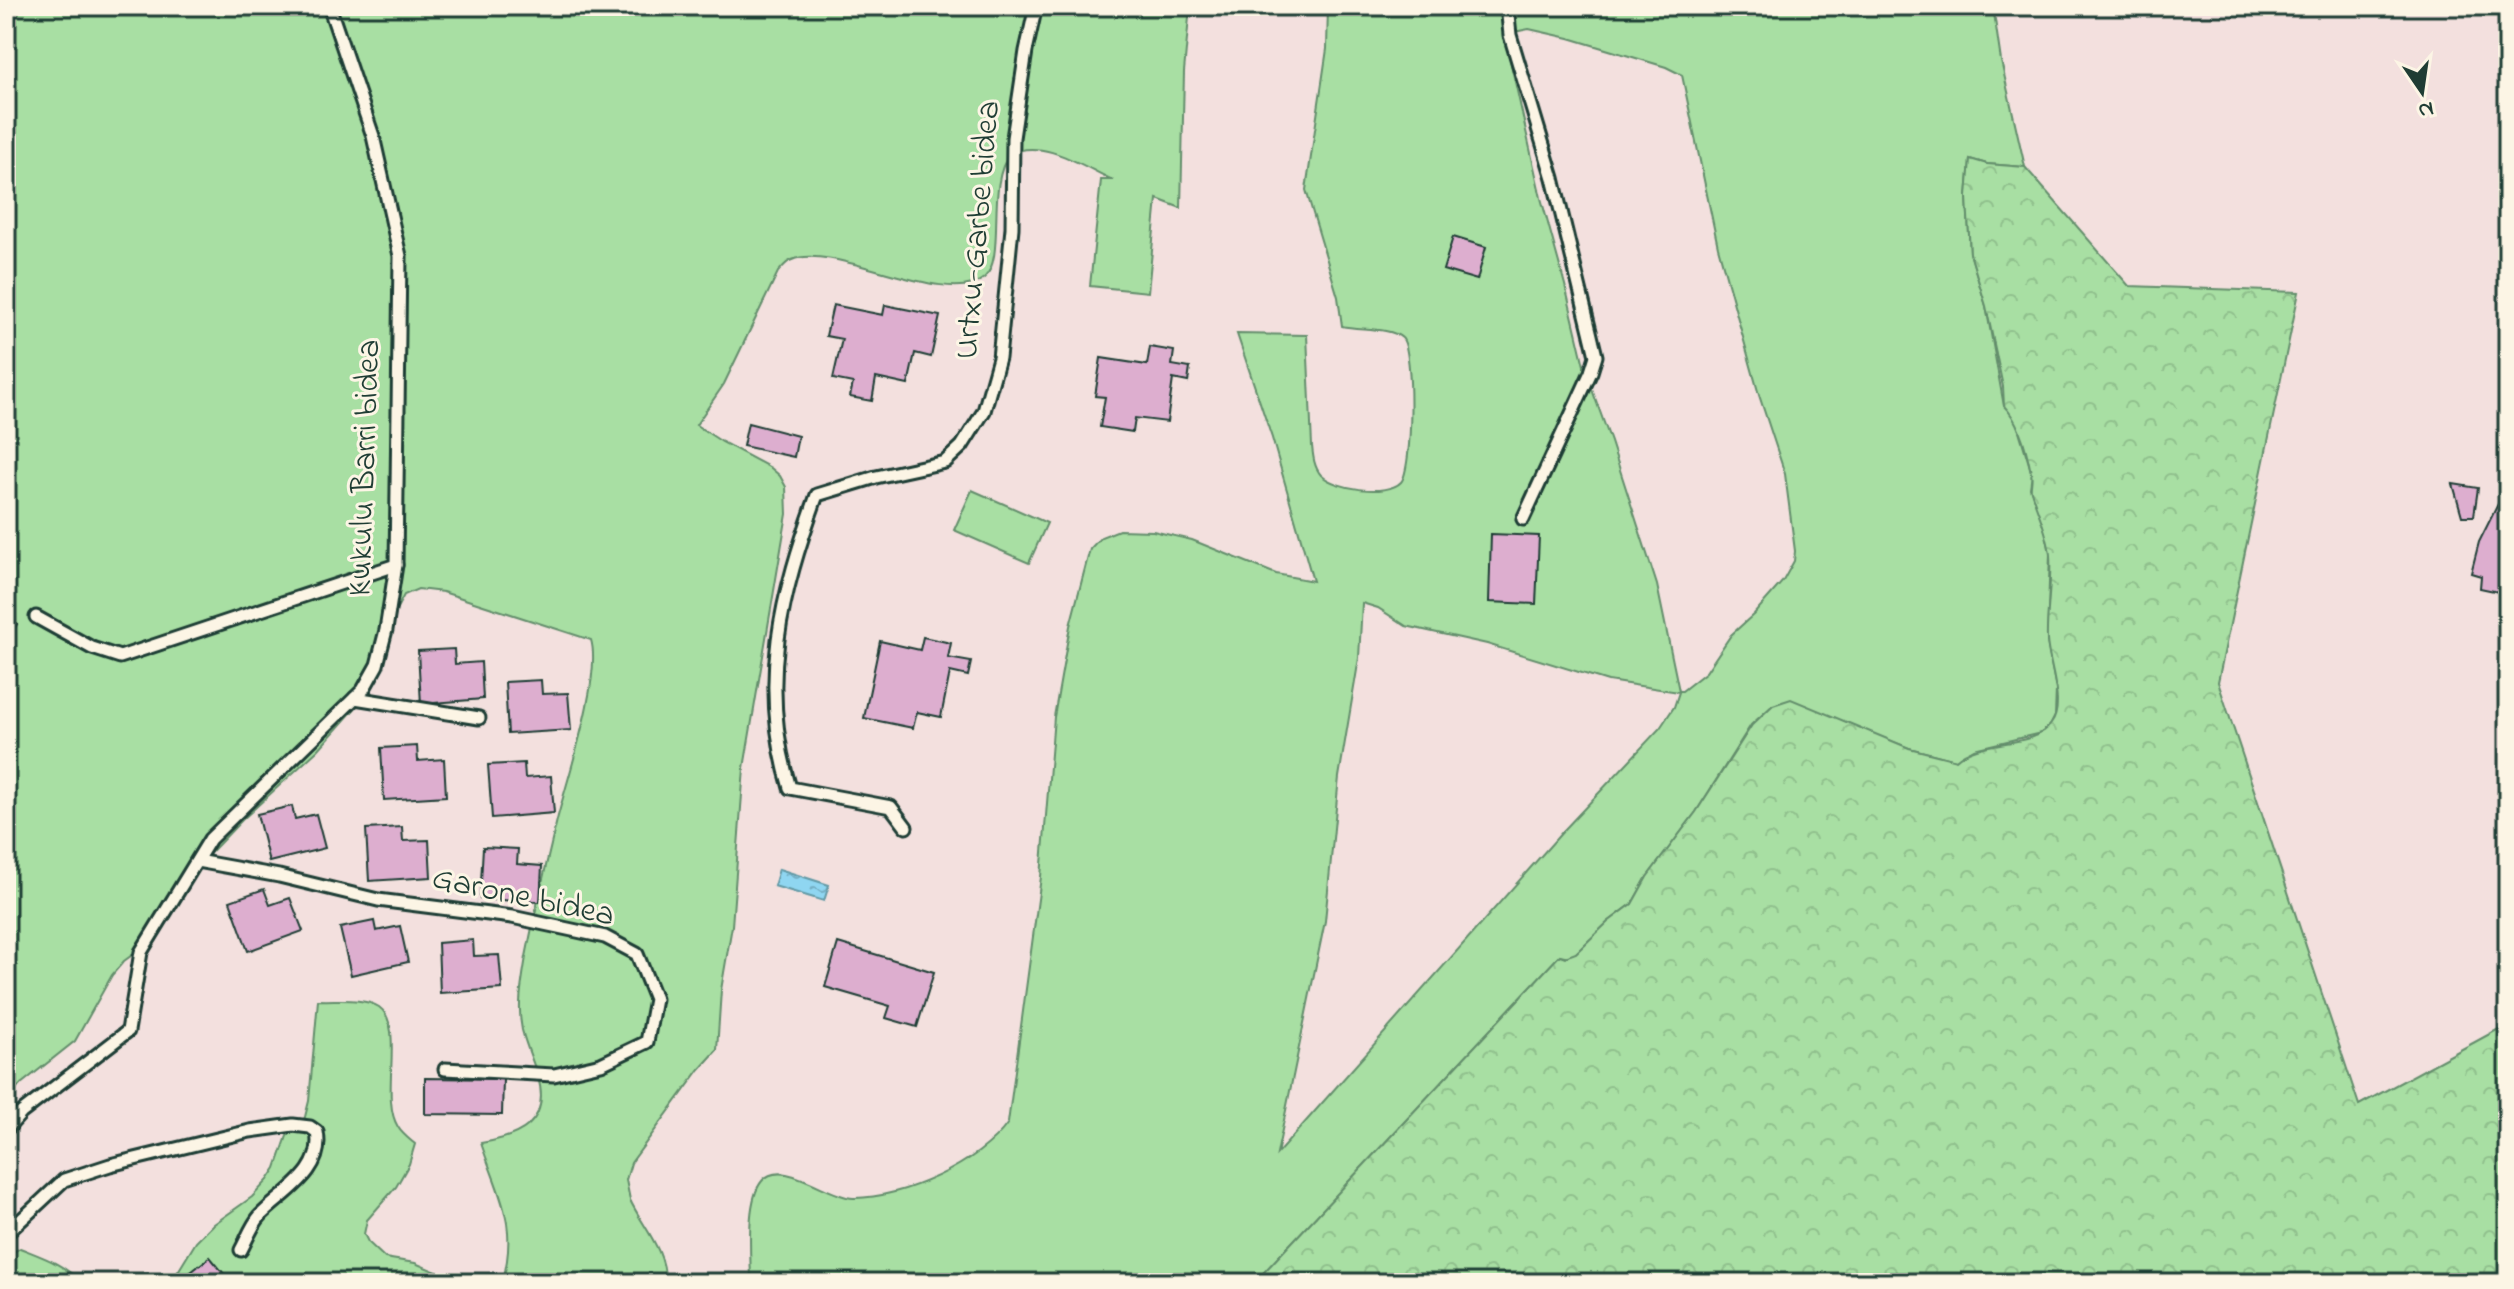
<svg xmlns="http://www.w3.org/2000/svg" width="2514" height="1289" font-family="'Indie Flower',sans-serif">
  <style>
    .green { fill: #a8dfa3; stroke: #648e6c; stroke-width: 2; fill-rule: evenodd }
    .forest { fill: url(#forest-crowns); stroke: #648e6c; stroke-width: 2 }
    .water { fill: url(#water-ripples); stroke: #6299a5; stroke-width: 2 }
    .building { fill: #ddaecf; stroke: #1f3d34; stroke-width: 2 }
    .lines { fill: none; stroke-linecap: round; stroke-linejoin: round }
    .lane-casing { stroke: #1f3d34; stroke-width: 17 }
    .lane { stroke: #fcf5e5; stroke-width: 11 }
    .labels { text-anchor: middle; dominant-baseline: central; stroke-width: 6; stroke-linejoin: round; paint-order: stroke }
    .street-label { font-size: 34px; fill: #1f3d34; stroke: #fcf5e5 }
  </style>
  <defs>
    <pattern id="forest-crowns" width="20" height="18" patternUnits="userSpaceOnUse" patternTransform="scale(2)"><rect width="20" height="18" fill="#a8dfa3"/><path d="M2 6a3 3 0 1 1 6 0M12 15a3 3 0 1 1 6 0" fill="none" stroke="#90c08d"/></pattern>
    <pattern id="water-ripples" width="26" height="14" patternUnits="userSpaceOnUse" patternTransform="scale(2)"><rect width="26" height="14" fill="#8fd6f1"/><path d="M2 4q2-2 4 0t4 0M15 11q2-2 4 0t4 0" fill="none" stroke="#74afc4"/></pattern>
  </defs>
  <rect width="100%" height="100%" fill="#f3e0de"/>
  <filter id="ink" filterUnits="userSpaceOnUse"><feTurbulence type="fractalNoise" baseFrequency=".0125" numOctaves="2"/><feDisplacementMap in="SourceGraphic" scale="16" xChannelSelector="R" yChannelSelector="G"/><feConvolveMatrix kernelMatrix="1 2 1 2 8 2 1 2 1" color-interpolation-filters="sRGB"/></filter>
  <g filter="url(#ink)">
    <g class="green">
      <path d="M 6,6 L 1190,6 L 1184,72 L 1181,208 L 1157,199 L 1148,292 L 1090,286 L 1101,180 L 1113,180 C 1084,167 1042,137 1010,154 C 985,184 1007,258 984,278 C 948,309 831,241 792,260 C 786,262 782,268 778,272 L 724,384 L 696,425 L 722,442 L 771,468 L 780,476 L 786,487 L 787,514 L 744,768 L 732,926 L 721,990 L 717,1050 L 700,1069 L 631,1163 L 626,1180 L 630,1200 C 643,1227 667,1252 665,1283 L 502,1283 C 519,1225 499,1197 481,1143 C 519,1137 551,1123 538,1077 C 533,1061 526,1046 522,1030 C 517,1006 522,981 526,957 C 535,911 546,865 557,820 C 567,780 602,676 591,640 L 443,592 L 418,589 L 404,595 L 397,608 L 383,666 L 368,694 L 318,750 L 242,820 L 194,870 L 150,942 L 124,961 L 112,975 L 75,1041 L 21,1084 L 6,1101 Z"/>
      <path d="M 1328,6 L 1993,6 L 2001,61 L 2025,167 L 1987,164 L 1970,159 L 1967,197 L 1970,253 L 1986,306 L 2004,406 L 2012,414 L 2017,424 L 2032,474 L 2030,488 L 2044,522 L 2050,553 L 2047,642 L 2056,689 L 2055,716 L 2050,726 L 2041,733 L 1974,749 L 1956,760 L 1909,748 L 1855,727 L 1773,705 L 1751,725 L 1696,812 L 1647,877 L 1632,904 L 1608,922 L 1576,953 L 1570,957 L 1560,955 L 1254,1283 L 751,1283 C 751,1257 745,1201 762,1181 C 782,1157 828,1197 853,1198 C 901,1199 980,1163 1008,1123 L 1041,877 L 1054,717 L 1070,626 L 1090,549 L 1101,537 L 1119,530 L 1153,531 L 1192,540 L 1276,574 L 1313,581 L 1272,438 L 1237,334 L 1307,335 L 1312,446 C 1313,456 1314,467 1321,475 C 1335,489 1387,497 1401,482 C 1413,469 1414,349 1402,338 C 1391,327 1358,330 1342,326 L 1338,297 L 1306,190 L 1327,49 ZM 1529,29 L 1569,38 L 1666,67 L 1682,75 L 1718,247 L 1759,395 L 1785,474 L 1795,551 L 1794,561 L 1783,581 L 1754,614 L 1731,635 L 1706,672 L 1682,691 L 1679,691 L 1657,585 L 1611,442 L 1585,370 L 1565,285 L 1541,198 L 1507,46 L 1508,39 L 1514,32 ZM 1362,603 L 1378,608 L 1406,626 L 1487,644 L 1608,681 L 1679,692 L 1674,707 L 1660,728 L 1564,830 L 1277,1154 L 1325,921 L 1339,777 L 1359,658 Z"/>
      <polygon points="972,490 1047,523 1029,563 954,530"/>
      <path d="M 318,1000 C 336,1001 364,997 379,1007 C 406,1026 379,1097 398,1127 C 402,1134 409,1139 415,1144 L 409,1164 L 396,1187 L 367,1220 L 364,1234 L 368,1242 L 385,1258 L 415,1263 L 463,1283 L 171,1283 L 196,1242 L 214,1224 L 252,1197 L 268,1180 L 276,1168 L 287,1136 L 300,1126 L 305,1117 L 309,1101 Z"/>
      <path d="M 20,1248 C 42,1257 65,1264 81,1283 L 6,1283 L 6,1257 Z"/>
    </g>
    <path class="forest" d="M 1970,159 L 1987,164 L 2025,167 L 2129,286 L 2299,292 L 2218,682 L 2359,1105 L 2508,1024 L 2508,1283 L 1254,1283 L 1560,955 L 1565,957 L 1576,953 L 1608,922 L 1632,904 L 1647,877 L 1696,812 L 1752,725 L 1773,705 L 1791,699 L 1909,748 L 1956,760 C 1979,738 2033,749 2051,724 C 2066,705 2048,663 2047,640 C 2046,612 2052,584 2050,555 C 2048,532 2037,512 2031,491 C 2030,485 2033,479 2031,473 C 2027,451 2020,422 2004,406 L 2003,387 L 1986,306 L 1970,253 L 1967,197 Z"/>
    <polygon class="water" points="779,869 829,885 824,901 774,886"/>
    <g class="building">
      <polygon points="1453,237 1486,247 1477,280 1443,270"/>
      <polygon points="833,305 883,315 885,305 940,316 931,357 915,353 908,385 876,378 872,401 850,397 853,383 833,379 842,339 826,336"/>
      <polygon points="1150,347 1174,351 1172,365 1190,368 1188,382 1173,379 1167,422 1135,418 1133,432 1100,427 1105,397 1095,396 1101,358 1147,365"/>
      <polygon points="748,423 798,436 794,457 743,446"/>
      <polygon points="2453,484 2478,488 2474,516 2462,516"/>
      <polygon points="2500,500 2508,503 2508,548 2505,554 2508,594 2480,588 2481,576 2471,573 2479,542"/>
      <polygon points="1491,534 1539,536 1536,604 1489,602"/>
      <polygon points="6,619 17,624 6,645"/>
      <polygon points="923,637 951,643 948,658 971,662 968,676 950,672 941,717 917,712 913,728 864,718 880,641 920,650"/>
      <polygon points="454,649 455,664 481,662 483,699 421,704 418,651"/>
      <polygon points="541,680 542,694 568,693 571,730 508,734 505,682"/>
      <polygon points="417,746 418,761 444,759 446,796 384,800 381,748"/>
      <polygon points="524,763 525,778 551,776 554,813 492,818 488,765"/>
      <polygon points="292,806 295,819 316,814 325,848 269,862 257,814"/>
      <polygon points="402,827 403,841 429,840 431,877 369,881 366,829"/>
      <polygon points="483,847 518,849 517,864 542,866 540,902 480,899"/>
      <polygon points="264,889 270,905 290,898 303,931 248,951 230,901"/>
      <polygon points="374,921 376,931 400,926 408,962 351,975 340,928"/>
      <polygon points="473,940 474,956 499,955 502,989 440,993 438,943"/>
      <polygon points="838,943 934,972 917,1027 886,1018 890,1006 825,987"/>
      <polygon points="425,1078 503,1079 502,1115 425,1114"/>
      <polygon points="210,1257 230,1281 177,1283"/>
    </g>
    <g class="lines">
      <defs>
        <g id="lane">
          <polyline points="1507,6 1510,35 1553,178 1596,356 1591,372 1523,519"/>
          <polyline points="36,617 92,648 120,657 396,565"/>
          <polyline points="355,698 479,718"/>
          <path d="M 906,827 L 891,807 L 790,788 C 758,683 781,595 817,495 L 876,477 L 945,462 L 962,446 L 984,411 L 999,358 L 1012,228 L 1013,138 L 1026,51 L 1036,6"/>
          <polyline points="197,861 279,876 378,900 512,917 605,937 637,954 655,999 647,1042 601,1064 554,1075 445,1069"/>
          <polyline points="6,1130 21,1113 128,1031 141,952 210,839 363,690 377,665 386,630 396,565 400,256 373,136 329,6"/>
          <path d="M 6,1234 L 64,1180 L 110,1165 L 250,1131 L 293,1125 L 310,1127 L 317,1132 C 325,1172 283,1192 260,1216 C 252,1225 247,1239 241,1250"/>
        </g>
      </defs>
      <use href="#lane" class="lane-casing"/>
      <use href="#lane" class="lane"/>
    </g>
  </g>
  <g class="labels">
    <g class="street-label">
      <text transform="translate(979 230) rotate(-85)">Urtxu-Garbe bidea</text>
      <text transform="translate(366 468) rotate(-88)">Kukulu Barri bidea</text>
      <text transform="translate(523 898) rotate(12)">Garone bidea</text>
    </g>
  </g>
  <rect width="2514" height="1289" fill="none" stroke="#fcf5e5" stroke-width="32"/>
  <rect x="16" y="16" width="2482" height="1257" fill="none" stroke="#1f3d34" stroke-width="3" filter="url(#ink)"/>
  <g transform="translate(2422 92) rotate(167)" stroke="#fcf5e5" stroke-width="6" paint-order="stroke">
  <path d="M0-6L14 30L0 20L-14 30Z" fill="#1f3d34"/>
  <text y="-12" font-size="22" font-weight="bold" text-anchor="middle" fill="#1f3d34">N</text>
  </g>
</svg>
